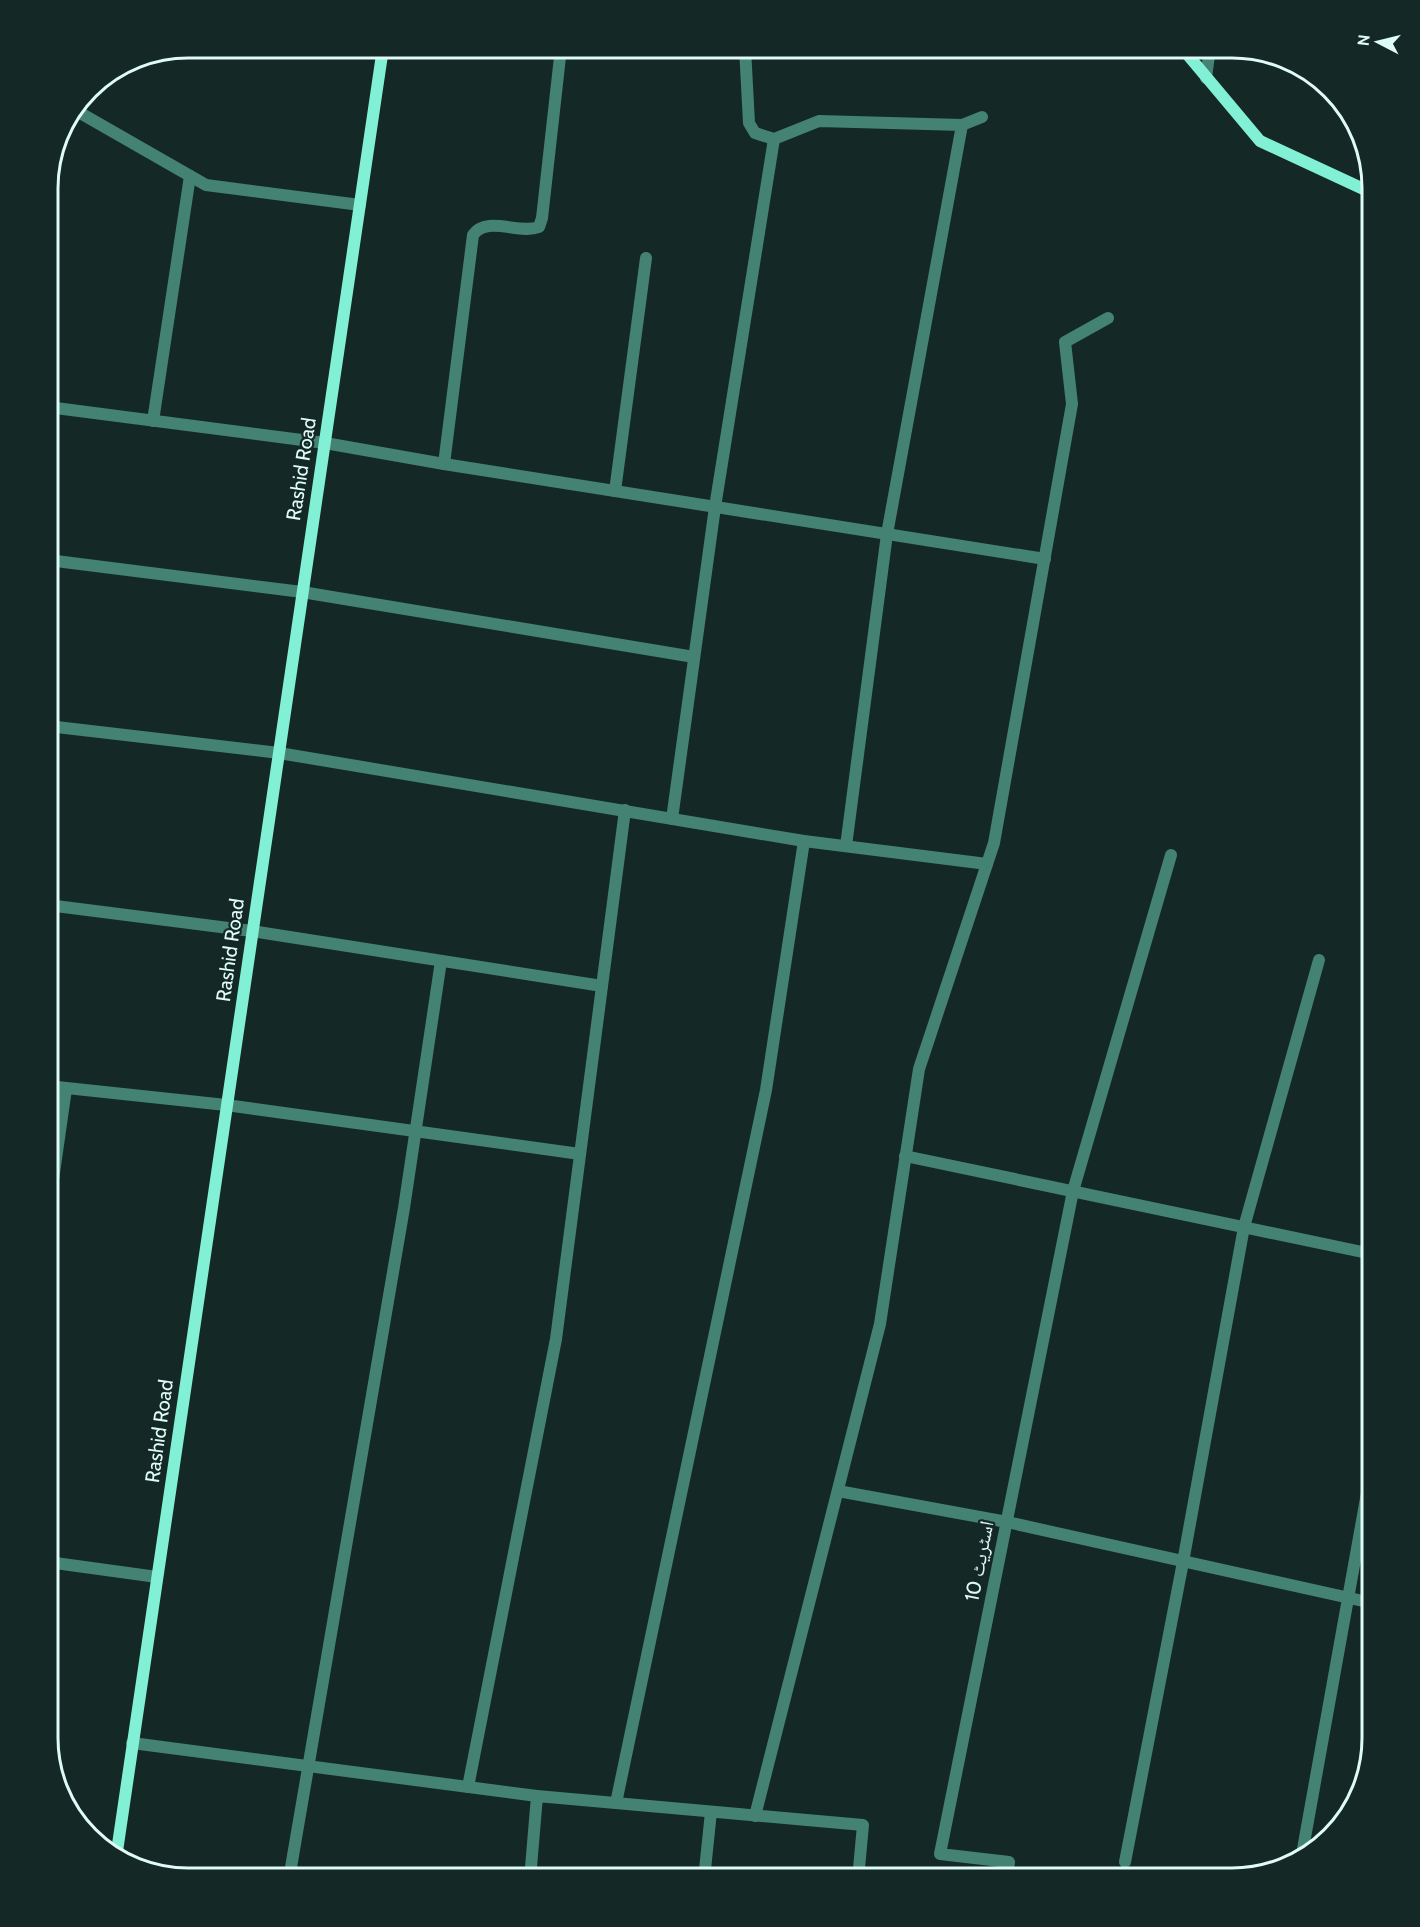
<svg xmlns="http://www.w3.org/2000/svg" width="1420" height="1927" font-family="Cabin,'Noto Naskh Arabic',sans-serif">
  <style>
    .lines { fill: none; stroke-linecap: round; stroke-linejoin: round }
    .lane { stroke: #448273; stroke-width: 12 }
    .street { stroke: #448273; stroke-width: 12 }
    .secondary { stroke: #81f0d4; stroke-width: 12 }
    .labels { text-anchor: middle; dominant-baseline: central; stroke-width: 4.5; stroke-linejoin: round; paint-order: stroke }
    .street-label { font-size: 20px; fill: #dffbf7; stroke: #142826 }
    .rim { fill: none; stroke: #dffbf7; stroke-width: 3 }
  </style>
  <rect width="100%" height="100%" fill="#142826"/>
  <g class="lines">
    <polyline class="lane" points="48,1562 157,1577"/>
    <g class="street">
      <polyline points="745,48 749,123 755,133 774,139 819,121 962,125 982,117"/>
      <polyline points="1206,78 1210,48"/>
      <polyline points="75,110 206,185 360,205"/>
      <polyline points="48,407 325,443 444,464 1045,559"/>
      <polyline points="153,421 190,176"/>
      <path d="M 444,464 L 473,235 C 487,215 519,235 539,227 L 542,218 L 561,48"/>
      <polyline points="615,491 646,258"/>
      <polyline points="48,560 302,592 694,657"/>
      <polyline points="48,726 279,753 804,841 987,864"/>
      <polyline points="672,819 715,507 774,139"/>
      <polyline points="846,846 887,534 962,125"/>
      <polyline points="48,905 252,931 602,986"/>
      <polyline points="48,1086 226,1105 580,1154"/>
      <polyline points="905,1156 1372,1254"/>
      <polyline points="48,1215 66,1089"/>
      <polyline points="838,1491 1007,1522 1372,1603"/>
      <polyline points="132,1743 537,1796"/>
      <polyline points="468,1787 556,1339 625,810"/>
      <polyline points="616,1803 766,1090 804,841"/>
      <polyline points="755,1816 880,1324 919,1069 994,843 1072,404 1065,342 1108,318"/>
      <polyline points="1301,1860 1372,1465"/>
      <polyline points="1125,1862 1183,1562 1244,1227 1319,960"/>
      <polyline points="289,1879 404,1208 441,961"/>
      <polyline points="530,1879 537,1796 863,1825 858,1879"/>
      <polyline points="704,1879 711,1812"/>
      <polyline points="1007,1879 1009,1862 940,1854 1073,1191 1171,855"/>
      <polyline points="1173,1879 1174,1873"/>
    </g>
    <g class="secondary">
      <polyline points="1182,48 1260,141 1372,193"/>
      <polyline points="116,1858 383,48"/>
    </g>
  </g>
  <g class="labels">
    <g class="street-label">
      <text transform="translate(301 469) rotate(-81)">Rashid Road</text>
      <text transform="translate(230 950) rotate(-82)">Rashid Road</text>
      <text transform="translate(159 1431) rotate(-82)">Rashid Road</text>
      <text transform="translate(979 1561) rotate(-79)">اسٹریٹ 10</text>
    </g>
  </g>
  <path d="M0 0H1420V1927H0ZM188 58H1232A130 130 0 0 1 1362 188V1738A130 130 0 0 1 1232 1868H188A130 130 0 0 1 58 1738V188A130 130 0 0 1 188 58Z" fill="#142826" fill-rule="evenodd"/>
  <path class="rim" d="M188 58H1232A130 130 0 0 1 1362 188V1738A130 130 0 0 1 1232 1868H188A130 130 0 0 1 58 1738V188A130 130 0 0 1 188 58Z"/>
  <g transform="translate(1378 42) rotate(277)" stroke="#142826" stroke-width="4.5" paint-order="stroke">
  <path d="M0-4.5L10 22L0 15L-10 22Z" fill="#dffbf7"/>
  <text y="-9" font-size="16" font-weight="bold" text-anchor="middle" fill="#dffbf7">N</text>
  </g>
</svg>
